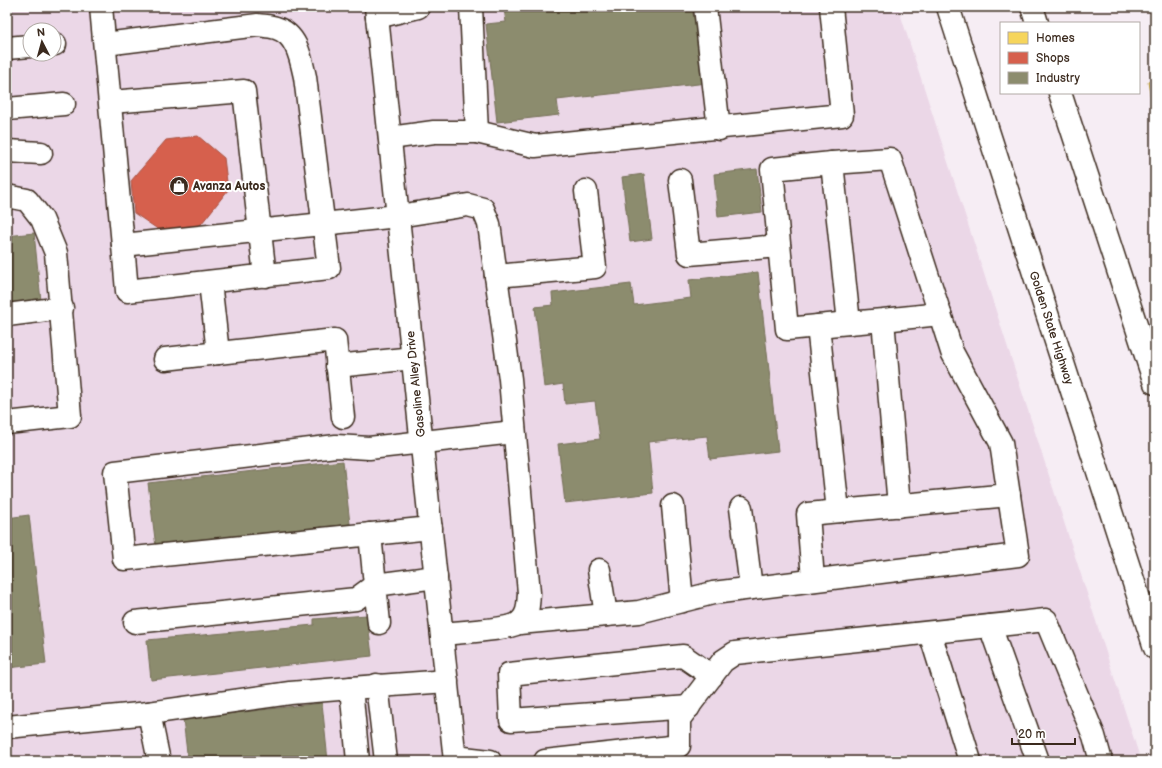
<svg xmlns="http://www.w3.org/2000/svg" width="1162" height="768" font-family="'Balsamiq Sans',sans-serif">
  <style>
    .built { fill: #ebd7e7; fill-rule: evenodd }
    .homes { fill: #f6d55c; stroke: #bea249 }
    .shops { fill: #d6604d; stroke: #a8503f }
    .industry { fill: #8c8c6e; stroke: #746f56 }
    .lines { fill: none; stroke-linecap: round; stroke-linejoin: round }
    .minor-casing { stroke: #3b2a1e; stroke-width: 25 }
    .highway-casing { stroke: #3b2a1e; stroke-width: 25 }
    .minor { stroke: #fff; stroke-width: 22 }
    .highway { stroke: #fff; stroke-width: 22 }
    .labels { text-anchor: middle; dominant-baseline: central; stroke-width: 4; stroke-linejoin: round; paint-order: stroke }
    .poi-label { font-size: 12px; font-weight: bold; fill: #3b2a1e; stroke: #fff; text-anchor: start }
    .street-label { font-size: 12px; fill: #3b2a1e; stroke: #fff }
  </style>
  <rect width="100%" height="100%" fill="#f6edf4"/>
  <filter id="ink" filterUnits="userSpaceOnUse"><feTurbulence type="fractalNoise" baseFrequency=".025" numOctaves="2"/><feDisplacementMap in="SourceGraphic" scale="8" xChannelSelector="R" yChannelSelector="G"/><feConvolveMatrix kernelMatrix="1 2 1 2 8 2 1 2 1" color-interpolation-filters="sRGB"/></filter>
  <g filter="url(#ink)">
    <path class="built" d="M 7,7 L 898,7 L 1141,761 L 7,761 ZM 30,30 L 54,30 L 54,54 L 30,54 Z"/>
    <polygon class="homes" points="1155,80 1155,98 1151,99 1148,82"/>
    <polygon class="shops" points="198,136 224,158 228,190 198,228 162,232 134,213 131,181 166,140"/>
    <g class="industry">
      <polygon points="526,7 692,7 693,15 699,15 707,83 557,100 559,115 497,122 486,24 506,22 504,9"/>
      <polygon points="757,169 762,212 718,217 714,174"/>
      <polygon points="644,174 652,239 630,242 622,177"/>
      <polygon points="34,233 41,301 7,305 7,236"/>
      <polygon points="758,272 778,451 710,459 707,436 648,442 653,493 565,503 558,444 600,439 595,401 565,404 563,384 544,387 535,307 553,305 552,293 631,284 634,305 691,298 689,280"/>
      <polygon points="343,461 350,524 156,547 148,483"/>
      <polygon points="29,515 46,664 7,668 7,518"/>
      <polygon points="367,615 372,656 151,680 147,640 314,625 314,619"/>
      <polygon points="322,703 328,761 188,761 183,719"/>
    </g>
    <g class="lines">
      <defs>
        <g id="minor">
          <path d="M 101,7 L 123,245 L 398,216 L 468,205 L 483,209 L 489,224 L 510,379 L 529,593 C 528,604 529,614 520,622 C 511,630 457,632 442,634"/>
          <polyline points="376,7 455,761"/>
          <polyline points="705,7 719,129"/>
          <polyline points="377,17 418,7"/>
          <polyline points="54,44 55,44"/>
          <path d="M 105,44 L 258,25 C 264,26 270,26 276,28 C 297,34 301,59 305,77 L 329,268 L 127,291 L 123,245"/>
          <polyline points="7,48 30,46"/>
          <polyline points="111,102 244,91 265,276"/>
          <polyline points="7,109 64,104"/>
          <polyline points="477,132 535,146 842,115 831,7"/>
          <polyline points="390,138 434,132 477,132 471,7"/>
          <polyline points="7,151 41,153"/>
          <polyline points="832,163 772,169 787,329 849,323"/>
          <polyline points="680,180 689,254 779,246"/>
          <polyline points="7,196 27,200 42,219 56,253 70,416 7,423"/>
          <polyline points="496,276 595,267 586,191"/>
          <polyline points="210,282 218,353"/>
          <polyline points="7,315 62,308"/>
          <polyline points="883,320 849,323 832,163 890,159 940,314 883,320 899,506"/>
          <polyline points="818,326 838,511"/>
          <polyline points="165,359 335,340 343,417"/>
          <polyline points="337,366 413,358"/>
          <polyline points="673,506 682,601"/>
          <polyline points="741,508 751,588"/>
          <polyline points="431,528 124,559 115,472 336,446 369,448 514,432"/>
          <polyline points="599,570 606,615"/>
          <polyline points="813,580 808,514 1009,495"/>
          <polyline points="135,622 356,599 375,585 370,534"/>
          <polyline points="379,623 375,585 436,577"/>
          <polyline points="519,623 639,612 713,593 1018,555 1001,443 952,352 940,314"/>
          <polyline points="990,626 1038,761"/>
          <polyline points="930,633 970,761"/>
          <polyline points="377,685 386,761"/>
          <polyline points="689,707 511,720 509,674 683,656 712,676"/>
          <polyline points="149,713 290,693 351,688"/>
          <polyline points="7,727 149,713 159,761"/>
          <polyline points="455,757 490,761"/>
          <polyline points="358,761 351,688 447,681"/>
          <polyline points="545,761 679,746 679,719 723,661 735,653 1046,620 1094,736 1101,761"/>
        </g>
        <g id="highway">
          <polyline points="948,7 1155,648"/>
          <polyline points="1032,7 1037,23"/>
          <polyline points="1060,93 1155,383"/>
        </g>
      </defs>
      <use href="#minor" class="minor-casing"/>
      <use href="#highway" class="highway-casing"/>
      <use href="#minor" class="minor"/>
      <use href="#highway" class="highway"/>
    </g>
  </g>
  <defs>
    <symbol id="shop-disc" viewBox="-11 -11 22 22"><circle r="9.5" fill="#3b2a1e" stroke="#fff"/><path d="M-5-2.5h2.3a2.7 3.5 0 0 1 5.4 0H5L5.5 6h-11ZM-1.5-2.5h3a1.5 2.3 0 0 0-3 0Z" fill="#fff"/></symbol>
  </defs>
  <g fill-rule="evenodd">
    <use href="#shop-disc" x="168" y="175" width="22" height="22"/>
  </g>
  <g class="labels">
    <g class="poi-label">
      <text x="193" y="186">Avanza Autos</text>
    </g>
    <g class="street-label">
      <text transform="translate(1051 328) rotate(72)">Golden State Highway</text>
      <text transform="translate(416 384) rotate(-96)">Gasoline Alley Drive</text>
    </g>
  </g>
  <rect width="1162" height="768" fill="none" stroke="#fff" stroke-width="24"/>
  <rect x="12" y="12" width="1138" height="744" fill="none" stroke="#3b2a1e" stroke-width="1.5" filter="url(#ink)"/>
  <rect x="1000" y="22" width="140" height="72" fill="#ffffff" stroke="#b1aaa5"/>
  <rect x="1008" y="32" width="20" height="12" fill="#f6d55c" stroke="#b1aaa5"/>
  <text x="1036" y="42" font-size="12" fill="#3b2a1e">Homes</text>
  <rect x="1008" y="52" width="20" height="12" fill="#d6604d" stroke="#b1aaa5"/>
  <text x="1036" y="62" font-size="12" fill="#3b2a1e">Shops</text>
  <rect x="1008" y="72" width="20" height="12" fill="#8c8c6e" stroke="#b1aaa5"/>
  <text x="1036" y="82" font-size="12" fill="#3b2a1e">Industry</text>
  <g transform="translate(42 42) rotate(354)"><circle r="19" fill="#ffffff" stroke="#b1aaa5"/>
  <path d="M0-3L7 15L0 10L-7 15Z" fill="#3b2a1e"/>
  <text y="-6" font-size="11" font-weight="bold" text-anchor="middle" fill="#3b2a1e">N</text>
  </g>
  <path d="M1012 738v6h63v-6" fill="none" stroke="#3b2a1e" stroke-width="2"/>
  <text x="1018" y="738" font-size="12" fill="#3b2a1e" stroke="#ffffff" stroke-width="3" paint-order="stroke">20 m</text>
</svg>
